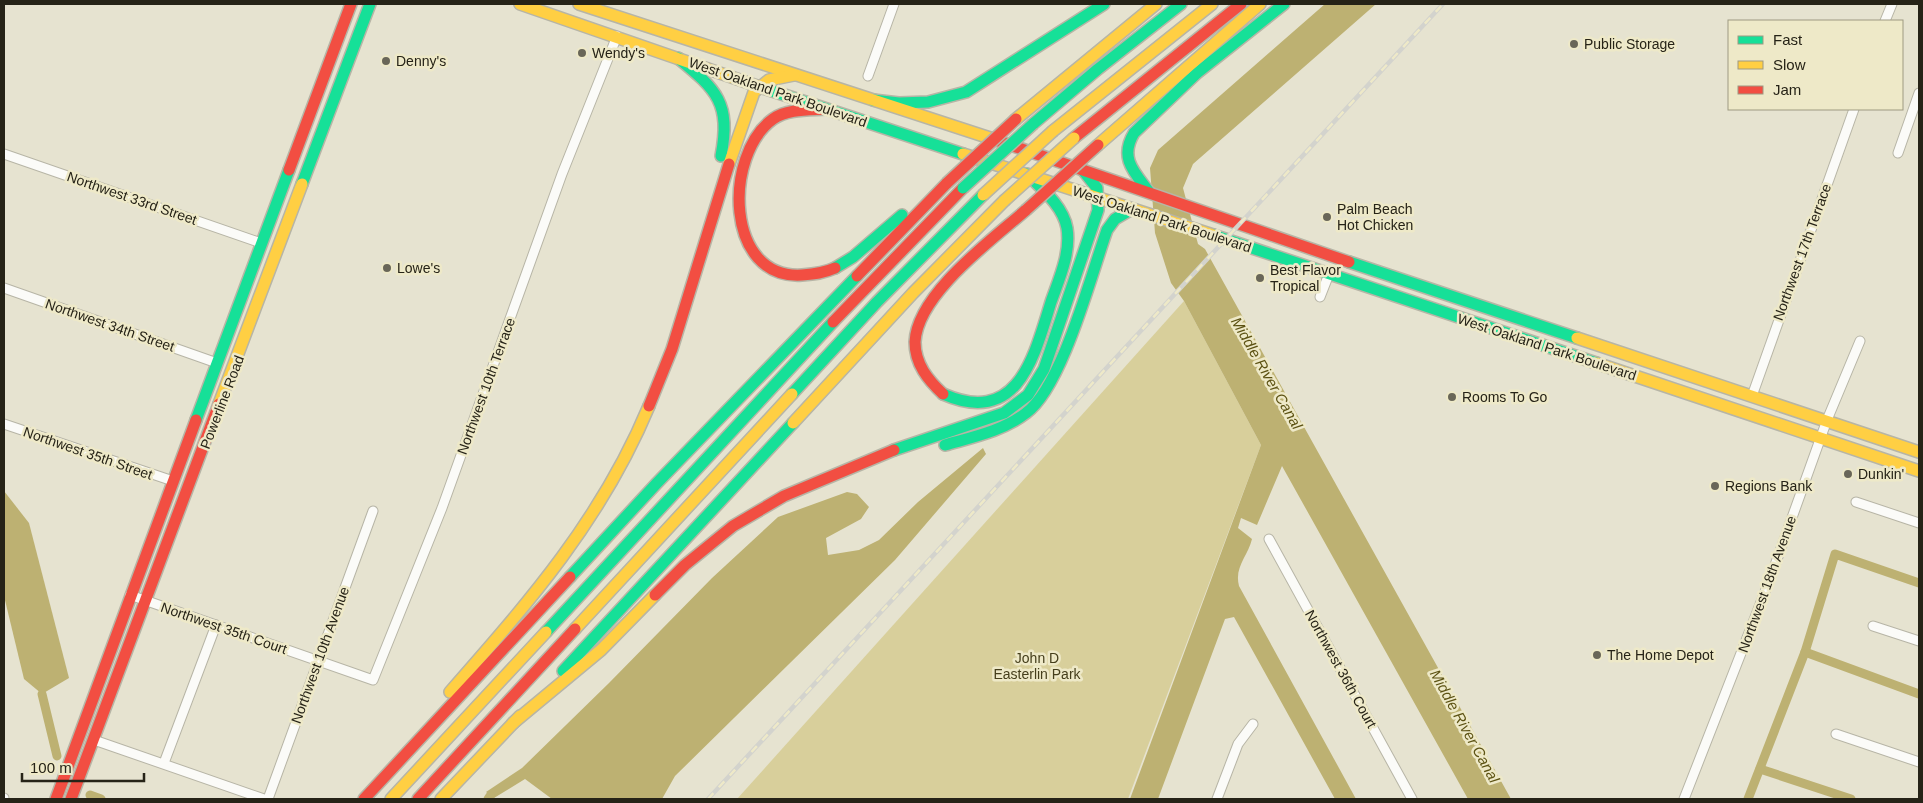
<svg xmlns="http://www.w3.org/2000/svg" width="1923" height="803" font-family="Arial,sans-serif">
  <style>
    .green { fill: #d8cf9b }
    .water { fill: #bdb172 }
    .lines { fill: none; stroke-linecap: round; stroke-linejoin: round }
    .canal { stroke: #bdb172; stroke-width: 9 }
    .street-casing { stroke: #b7b5a6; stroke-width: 11 }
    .fast-casing { stroke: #b7b5a6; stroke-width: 14 }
    .slow-casing { stroke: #b7b5a6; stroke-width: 14 }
    .jam-casing { stroke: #b7b5a6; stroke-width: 14 }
    .street { stroke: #fbfbf8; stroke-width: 9 }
    .fast { stroke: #16e098; stroke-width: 11 }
    .slow { stroke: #ffcf43; stroke-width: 11 }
    .jam { stroke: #f24e42; stroke-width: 11 }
    .rail-casing { stroke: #d3d3cd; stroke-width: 4.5 }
    .rail { stroke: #eee9c8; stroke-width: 2.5; stroke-dasharray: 8; stroke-linecap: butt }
    .fast-bridge-casing { stroke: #b7b5a6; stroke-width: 14; stroke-linecap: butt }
    .slow-bridge-casing { stroke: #b7b5a6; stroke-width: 14; stroke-linecap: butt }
    .jam-bridge-casing { stroke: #b7b5a6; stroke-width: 14; stroke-linecap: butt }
    .fast-bridge { stroke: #16e098; stroke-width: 11 }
    .slow-bridge { stroke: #ffcf43; stroke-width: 11 }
    .jam-bridge { stroke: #f24e42; stroke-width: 11 }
    .poi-dot { fill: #696658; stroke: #eee9c8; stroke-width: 2 }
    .labels { text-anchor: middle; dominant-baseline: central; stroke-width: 5; stroke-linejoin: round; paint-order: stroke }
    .poi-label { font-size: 14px; fill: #262317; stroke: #eee9c8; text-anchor: start }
    .street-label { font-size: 14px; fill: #262317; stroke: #eee9c8 }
    .park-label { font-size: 14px; fill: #453e1b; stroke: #eee9c8 }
    .water-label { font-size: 15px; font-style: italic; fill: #5c5213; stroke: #eee9c8 }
  </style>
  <rect width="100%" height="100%" fill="#e6e3d0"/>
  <polygon class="green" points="1184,301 1261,445 1128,799 737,799"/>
  <g class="water">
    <path d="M 1325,4 L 1376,4 L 1193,164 L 1183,188 L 1198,244 L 1205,249 L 1511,799 L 1468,799 L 1282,466 L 1257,525 L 1241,518 L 1238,528 L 1252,539 C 1248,556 1234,567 1239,586 L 1356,799 L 1335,799 L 1234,617 L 1225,619 L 1158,799 L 1130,799 L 1261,445 L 1184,301 L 1171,283 L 1155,233 L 1150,168 L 1158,150 Z"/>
    <polygon points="983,448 986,454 895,560 675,776 662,799 552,799 525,779 494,798 486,792 522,768 609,683 712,578 778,517 847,492 857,494 869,507 861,519 826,538 828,555 859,550 879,540 918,502"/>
    <polygon points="4,491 29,523 69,678 42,694 24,679 4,596"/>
  </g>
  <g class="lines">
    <g class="canal">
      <polyline points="1805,652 1919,694"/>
      <polyline points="42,694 57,756"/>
      <polyline points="1760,769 1851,799"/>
      <polyline points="90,795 101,799"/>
      <polyline points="488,799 490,796"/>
      <polyline points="1748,799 1805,652 1835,554 1919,583"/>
    </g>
    <defs>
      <g id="street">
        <polyline points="1885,21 1892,4"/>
        <polyline points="868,76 894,4"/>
        <polyline points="1898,153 1919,93"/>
        <polyline points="4,154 261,243"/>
        <polyline points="4,288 217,363"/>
        <polyline points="1320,297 1329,274"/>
        <polyline points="1752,396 1854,109"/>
        <polyline points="4,424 173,481"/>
        <polyline points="1856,502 1919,523"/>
        <polyline points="1269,539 1412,799"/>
        <polyline points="130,595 373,680 442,508 562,174 617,36"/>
        <polyline points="1873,626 1919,641"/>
        <polyline points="1836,734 1919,762"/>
        <polyline points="94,740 264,799"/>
        <polyline points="164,763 216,625"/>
        <polyline points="4,798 4,799"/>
        <polyline points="268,799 373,511"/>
        <polyline points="1217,799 1238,744 1253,724"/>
        <polyline points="1684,799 1770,579 1827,420 1860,341"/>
      </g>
      <g id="fast">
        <path d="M 678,58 C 717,90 731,103 721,156"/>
        <polyline points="763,88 963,154"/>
        <polyline points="873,100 899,103 928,102 966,92 1104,4"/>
        <polyline points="1033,124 1098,69 1181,4"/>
        <polyline points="302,184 370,4"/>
        <path d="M 1149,192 C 1134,172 1119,158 1134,133 L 1197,73 L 1284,4"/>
        <polyline points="1213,235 1596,363"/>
        <polyline points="1349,262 1577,338"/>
        <polyline points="835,268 853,257 902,215"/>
        <polyline points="792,394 877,302 983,195"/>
        <path d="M 943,394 C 1018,427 1034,357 1051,302 C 1059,279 1071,253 1067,228 C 1063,206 1042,189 1027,174"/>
        <polyline points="196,420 289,170"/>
        <path d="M 945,445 C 973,437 1003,431 1026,413 C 1062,387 1091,275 1107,230 L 1115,219 L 1132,209"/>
        <polyline points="894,450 1004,413 1028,395 1044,369 1098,210 1097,188 1082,169"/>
        <polyline points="570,577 657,483 857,276"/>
        <polyline points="546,632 833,322"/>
        <polyline points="563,671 793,423"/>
      </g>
      <g id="slow">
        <polyline points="520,4 763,88"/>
        <polyline points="579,4 993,139"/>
        <polyline points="1016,119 1156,4"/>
        <polyline points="1053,131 1212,4"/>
        <polyline points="1098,145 1260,4"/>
        <polyline points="963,154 1213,235"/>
        <polyline points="729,164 754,92 769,80 794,75"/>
        <polyline points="1577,338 1919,452"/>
        <polyline points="1596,363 1919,471"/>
        <polyline points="219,404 302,184"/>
        <polyline points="793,423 913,293 1004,201"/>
        <polyline points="575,629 792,394"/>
        <path d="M 450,692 C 530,601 602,519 649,406"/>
        <polyline points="513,723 601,650 655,595"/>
        <polyline points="391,799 546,632"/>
        <polyline points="441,799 520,716"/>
      </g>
      <g id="jam">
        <path d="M 825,109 C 808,110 787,109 773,119 C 723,155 725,280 802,275 C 814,274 824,273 835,268"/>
        <polyline points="1074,138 1241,4"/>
        <polyline points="993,139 1349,262"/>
        <polyline points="289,170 351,4"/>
        <polyline points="857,276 947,183"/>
        <polyline points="833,322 963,188"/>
        <path d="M 943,394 C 928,380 915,364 915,342 C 917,294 993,239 1026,210"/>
        <polyline points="649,406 672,349 729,164"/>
        <polyline points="655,595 685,565 733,526 784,496 894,450"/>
        <polyline points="56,799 196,420"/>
        <polyline points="71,799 219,404"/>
        <polyline points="364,799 570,577"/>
        <polyline points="418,799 575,629"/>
      </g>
    </defs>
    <use href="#street" class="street-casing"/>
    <use href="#fast" class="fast-casing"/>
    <use href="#slow" class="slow-casing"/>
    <use href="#jam" class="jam-casing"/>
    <use href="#street" class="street"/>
    <use href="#fast" class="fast"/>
    <use href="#slow" class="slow"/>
    <use href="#jam" class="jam"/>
    <defs>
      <polyline id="rail" points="708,799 1443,4"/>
    </defs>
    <use href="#rail" class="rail-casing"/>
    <use href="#rail" class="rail"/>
    <defs>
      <polyline id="fast-bridge" points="963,188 1033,124"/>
      <g id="slow-bridge">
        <polyline points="983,195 1053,131"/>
        <polyline points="1004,201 1074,138"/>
      </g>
      <g id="jam-bridge">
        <polyline points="947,183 1016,119"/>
        <polyline points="1026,210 1098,145"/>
      </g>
    </defs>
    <use href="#fast-bridge" class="fast-bridge-casing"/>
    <use href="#slow-bridge" class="slow-bridge-casing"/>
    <use href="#jam-bridge" class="jam-bridge-casing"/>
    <use href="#fast-bridge" class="fast-bridge"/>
    <use href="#slow-bridge" class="slow-bridge"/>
    <use href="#jam-bridge" class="jam-bridge"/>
  </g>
  <g class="poi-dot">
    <circle cx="1574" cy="44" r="5"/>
    <circle cx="582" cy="53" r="5"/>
    <circle cx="386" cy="61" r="5"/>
    <circle cx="1327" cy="217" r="5"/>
    <circle cx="387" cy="268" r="5"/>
    <circle cx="1260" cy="278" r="5"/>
    <circle cx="1452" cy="397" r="5"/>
    <circle cx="1848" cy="474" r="5"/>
    <circle cx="1715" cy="486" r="5"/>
    <circle cx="1597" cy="655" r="5"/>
  </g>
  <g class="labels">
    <g class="poi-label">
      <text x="1584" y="44">Public Storage</text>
      <text x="592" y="53">Wendy's</text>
      <text x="396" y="61">Denny's</text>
      <text x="1337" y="209">Palm Beach<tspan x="1337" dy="16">Hot Chicken</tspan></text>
      <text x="397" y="268">Lowe's</text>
      <text x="1270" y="270">Best Flavor<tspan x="1270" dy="16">Tropical</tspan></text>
      <text x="1462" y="397">Rooms To Go</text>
      <text x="1858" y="474">Dunkin'</text>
      <text x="1725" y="486">Regions Bank</text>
      <text x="1607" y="655">The Home Depot</text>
    </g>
    <g class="street-label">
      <text transform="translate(778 92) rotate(19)">West Oakland Park Boulevard</text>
      <text transform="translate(132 198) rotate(19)">Northwest 33rd Street</text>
      <text transform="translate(1162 219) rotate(18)">West Oakland Park Boulevard</text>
      <text transform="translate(1802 252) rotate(-70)">Northwest 17th Terrace</text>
      <text transform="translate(110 325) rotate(19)">Northwest 34th Street</text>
      <text transform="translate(1547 347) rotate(18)">West Oakland Park Boulevard</text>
      <text transform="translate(486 386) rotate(-70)">Northwest 10th Terrace</text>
      <text transform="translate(222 402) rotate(-69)">Powerline Road</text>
      <text transform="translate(88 453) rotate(19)">Northwest 35th Street</text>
      <text transform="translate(1767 584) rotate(-70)">Northwest 18th Avenue</text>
      <text transform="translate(224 628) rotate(19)">Northwest 35th Court</text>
      <text transform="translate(320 655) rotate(-70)">Northwest 10th Avenue</text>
      <text transform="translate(1341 669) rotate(61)">Northwest 36th Court</text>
    </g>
    <g class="park-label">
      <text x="1037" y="658">John D<tspan x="1037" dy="16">Easterlin Park</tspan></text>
    </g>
    <g class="water-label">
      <text transform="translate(1267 373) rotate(60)">Middle River Canal</text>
      <text transform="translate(1465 726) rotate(61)">Middle River Canal</text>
    </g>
  </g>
  <rect width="1923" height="803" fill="none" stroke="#262317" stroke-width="10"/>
  <rect x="1728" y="20" width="175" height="90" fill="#eee9c8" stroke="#9e9a81"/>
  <rect x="1738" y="36" width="25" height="8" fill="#16e098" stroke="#9e9a81"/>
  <text x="1773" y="45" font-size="15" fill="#262317">Fast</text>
  <rect x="1738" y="61" width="25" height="8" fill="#ffcf43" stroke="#9e9a81"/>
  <text x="1773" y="70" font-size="15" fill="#262317">Slow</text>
  <rect x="1738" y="86" width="25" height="8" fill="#f24e42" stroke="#9e9a81"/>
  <text x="1773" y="95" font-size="15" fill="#262317">Jam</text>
  <path d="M22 773v8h122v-8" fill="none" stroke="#262317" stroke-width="2.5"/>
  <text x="30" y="773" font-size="15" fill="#262317" stroke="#eee9c8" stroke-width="4" paint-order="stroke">100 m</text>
</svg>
